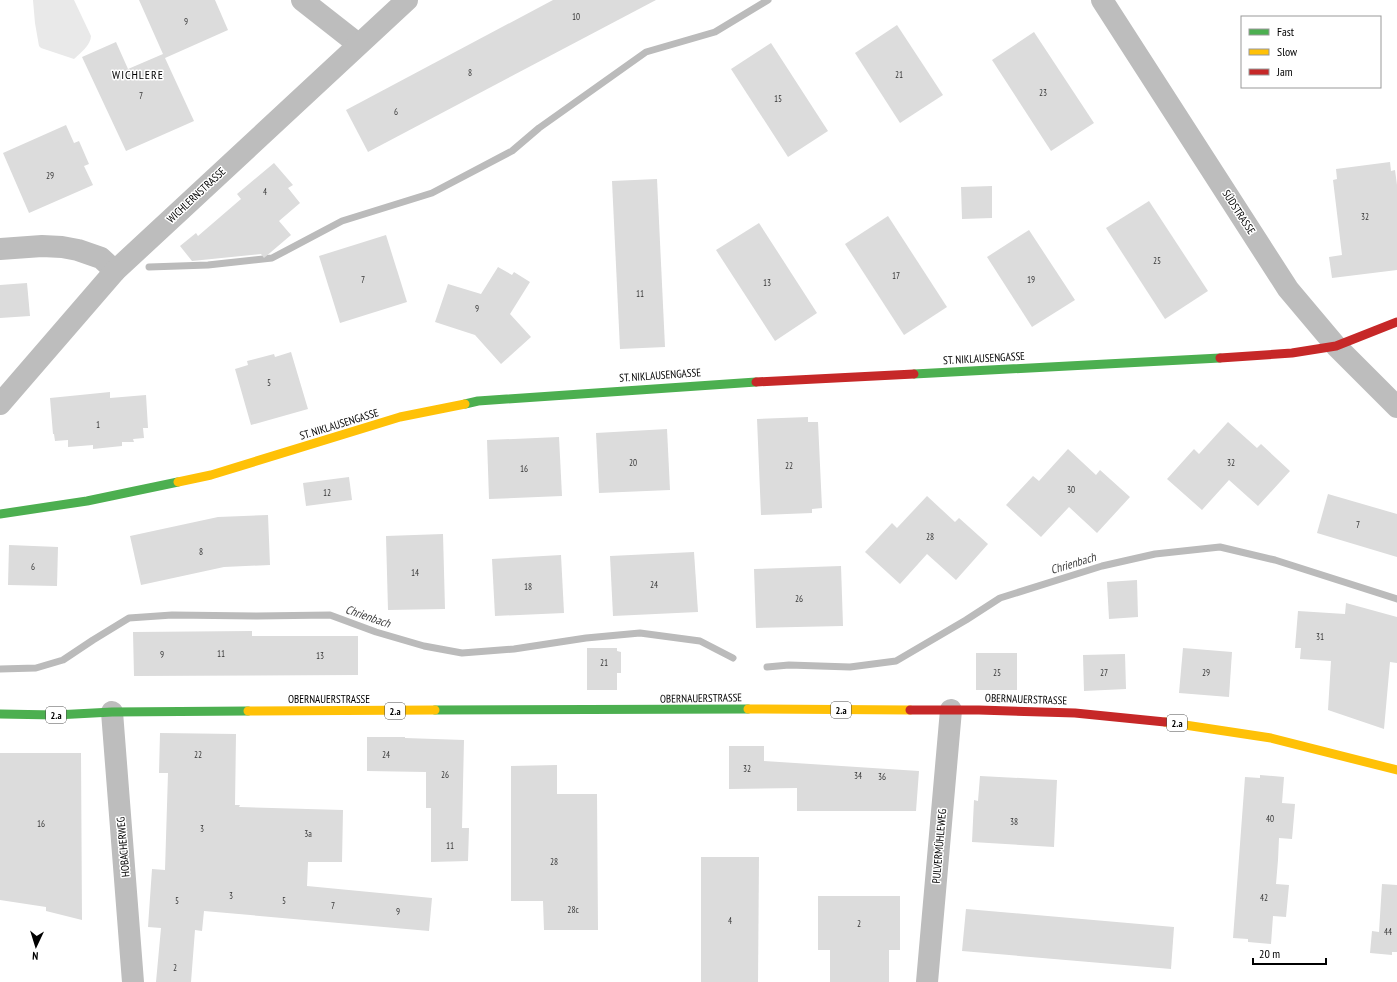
<svg xmlns="http://www.w3.org/2000/svg" width="1397" height="982" font-family="'PT Sans Narrow',sans-serif">
  <style>
    .green { fill: #e9e9e9 }
    .lines { fill: none; stroke-linecap: round; stroke-linejoin: round }
    .stream { stroke: #bbb; stroke-width: 7 }
    .building { fill: #dcdcdc }
    .street { stroke: #bdbdbd; stroke-width: 22 }
    .fast { stroke: #4caf50; stroke-width: 9 }
    .slow { stroke: #ffc107; stroke-width: 9 }
    .jam { stroke: #c62828; stroke-width: 9 }
    .labels { text-anchor: middle; dominant-baseline: central; stroke-width: 3; stroke-linejoin: round; paint-order: stroke }
    .number-label { font-size: 9px; fill: #373737 }
    .shield { fill: #fff; stroke: #4c4c4c; stroke-width: 1 }
    .shield-label { font-size: 10px; font-weight: bold; fill: #000 }
    .street-label { font-size: 11px; fill: #000; stroke: #fff }
    .neighbourhood-label { font-size: 12px; letter-spacing: 1px; fill: #000; stroke: #fff }
    .water-label { font-size: 12px; font-style: italic; fill: #3f3f3f; stroke: #fff }
  </style>
  <rect width="100%" height="100%" fill="#fff"/>
  <path class="green" d="M 33,0 L 74,0 L 91,36 C 91,45 80,53 74,59 L 41,48 L 39,46 L 35,23 Z"/>
  <g class="lines">
    <g class="stream">
      <polyline points="149,267 208,265 272,258 342,221 432,193 512,151 539,128 646,52 715,32 768,0"/>
      <polyline points="767,667 789,665 850,667 896,661 966,620 1000,598 1102,566 1155,554 1220,547 1275,560 1397,599"/>
      <polyline points="0,669 36,668 63,660 93,640 129,618 172,615 257,616 330,615 376,632 424,646 462,653 514,649 586,638 640,633 700,641 733,658"/>
    </g>
  </g>
  <g class="building">
    <polygon points="139,0 215,0 228,30 165,58 194,121 126,151 82,57 116,42 128,69 163,54"/>
    <polygon points="553,0 656,0 368,152 346,110"/>
    <polygon points="897,25 943,95 900,123 855,53"/>
    <polygon points="1034,32 1094,123 1051,151 992,60"/>
    <polygon points="771,43 828,131 788,157 731,69"/>
    <polygon points="66,125 74,143 79,141 89,164 84,166 93,185 29,213 3,153"/>
    <polygon points="1390,162 1391,171 1395,170 1397,185 1397,270 1332,278 1329,257 1342,255 1333,180 1337,179 1336,169"/>
    <polygon points="274,163 293,185 288,188 300,203 279,221 291,235 264,258 261,254 192,261 180,246 196,233 198,236 241,199 237,194"/>
    <polygon points="657,179 665,347 620,349 612,181"/>
    <polygon points="992,186 992,218 962,219 961,187"/>
    <polygon points="1149,201 1208,291 1165,319 1106,228"/>
    <polygon points="888,216 947,307 904,335 845,244"/>
    <polygon points="759,223 817,313 775,341 716,250"/>
    <polygon points="1029,230 1075,300 1032,327 987,257"/>
    <polygon points="386,235 407,302 340,323 319,256"/>
    <polygon points="498,267 512,275 514,272 530,282 510,314 531,337 501,364 475,335 435,322 448,284 481,294"/>
    <polygon points="27,283 30,316 0,318 0,285"/>
    <polygon points="291,352 308,409 251,425 235,369 248,365 247,361 274,354 275,357"/>
    <polygon points="110,392 110,398 146,395 148,428 143,428 144,438 133,439 134,442 122,442 122,446 93,449 93,445 68,447 68,440 55,441 54,434 53,434 50,398"/>
    <polygon points="808,417 808,422 818,422 822,508 812,509 812,513 761,515 757,419"/>
    <polygon points="1228,422 1257,448 1261,444 1290,471 1258,506 1229,480 1202,510 1167,479 1194,449 1199,454"/>
    <polygon points="667,429 670,490 599,493 596,433"/>
    <polygon points="559,437 562,496 489,499 487,440"/>
    <polygon points="1068,449 1096,475 1100,470 1130,497 1097,533 1069,507 1041,537 1006,505 1033,476 1039,481"/>
    <polygon points="349,477 352,500 306,506 303,483"/>
    <polygon points="1328,494 1397,514 1397,557 1317,533"/>
    <polygon points="927,496 955,522 959,518 988,544 956,580 927,554 900,584 865,552 892,523 897,528"/>
    <polygon points="268,515 270,565 224,567 141,585 130,536 218,517"/>
    <polygon points="443,534 445,609 388,610 386,536"/>
    <polygon points="9,545 58,547 57,586 8,585"/>
    <polygon points="694,552 698,612 613,616 610,556"/>
    <polygon points="561,555 564,613 495,616 492,559"/>
    <polygon points="841,566 843,626 756,628 754,569"/>
    <polygon points="1137,580 1138,617 1109,619 1107,582"/>
    <polygon points="1346,603 1397,617 1397,663 1390,662 1384,729 1328,710 1331,661 1300,659 1301,648 1295,648 1298,611 1345,614"/>
    <polygon points="252,631 252,636 358,636 358,675 134,676 133,632"/>
    <polygon points="587,648 617,648 617,651 621,652 621,673 617,673 617,690 587,690"/>
    <polygon points="1183,648 1232,652 1229,697 1179,693"/>
    <rect x="976" y="653" width="41" height="37"/>
    <polygon points="1125,654 1126,689 1084,691 1083,655"/>
    <polygon points="160,733 236,734 235,805 240,805 239,807 343,810 342,862 308,862 307,886 432,898 429,931 204,911 202,931 195,930 191,982 156,982 161,928 148,927 152,869 165,870 168,773 159,773"/>
    <polygon points="367,737 405,737 405,738 464,740 462,828 469,828 468,861 431,862 431,808 426,808 426,772 367,771"/>
    <polygon points="729,746 764,746 764,761 919,771 916,811 797,811 797,788 729,789"/>
    <polygon points="0,753 81,753 82,920 46,911 46,907 0,900"/>
    <polygon points="557,765 557,794 597,794 598,930 544,930 543,901 511,901 511,766"/>
    <polygon points="1260,775 1284,777 1282,803 1295,804 1292,839 1279,838 1278,860 1276,884 1289,885 1286,917 1273,916 1271,944 1248,942 1248,939 1233,938 1245,777 1260,778"/>
    <polygon points="980,776 1057,780 1054,847 972,842 974,800 978,801"/>
    <polygon points="701,857 759,857 758,982 701,982"/>
    <polygon points="1382,884 1397,885 1397,952 1392,952 1392,955 1370,953 1372,931 1379,932"/>
    <polygon points="818,896 900,896 900,950 889,950 889,982 830,982 830,950 818,950"/>
    <polygon points="966,909 1174,927 1171,969 962,951"/>
  </g>
  <g class="lines">
    <g class="street">
      <polyline points="302,0 358,44"/>
      <polyline points="1102,0 1288,289 1336,346 1397,407"/>
      <polyline points="0,249 42,246 62,247 78,250 101,258 115,271"/>
      <polyline points="0,404 115,271 407,0"/>
      <polyline points="112,712 133,982"/>
      <polyline points="927,982 951,710"/>
    </g>
    <g class="fast">
      <polyline points="914,374 1220,358"/>
      <polyline points="465,404 478,401 756,382"/>
      <polyline points="0,514 87,501 178,482"/>
      <polyline points="435,710 748,709"/>
      <polyline points="0,714 56,715 112,712 248,711"/>
    </g>
    <g class="slow">
      <polyline points="178,482 211,475 400,417 465,404"/>
      <polyline points="748,709 910,710"/>
      <polyline points="248,711 435,710"/>
      <polyline points="1165,722 1271,738 1397,770"/>
    </g>
    <g class="jam">
      <polyline points="1220,358 1292,353 1336,346 1397,322"/>
      <polyline points="756,382 914,374"/>
      <polyline points="910,710 979,710 1075,713 1165,722"/>
    </g>
  </g>
  <g class="labels">
    <g class="number-label">
      <text x="576" y="16">10</text>
      <text x="186" y="21">9</text>
      <text x="470" y="72">8</text>
      <text x="899" y="74">21</text>
      <text x="1043" y="92">23</text>
      <text x="141" y="95">7</text>
      <text x="778" y="98">15</text>
      <text x="396" y="111">6</text>
      <text x="50" y="175">29</text>
      <text x="265" y="191">4</text>
      <text x="1365" y="216">32</text>
      <text x="1157" y="260">25</text>
      <text x="896" y="275">17</text>
      <text x="363" y="279">7</text>
      <text x="1031" y="279">19</text>
      <text x="767" y="282">13</text>
      <text x="640" y="293">11</text>
      <text x="477" y="308">9</text>
      <text x="269" y="382">5</text>
      <text x="98" y="424">1</text>
      <text x="633" y="462">20</text>
      <text x="1231" y="462">32</text>
      <text x="789" y="465">22</text>
      <text x="524" y="468">16</text>
      <text x="1071" y="489">30</text>
      <text x="327" y="492">12</text>
      <text x="1358" y="524">7</text>
      <text x="930" y="536">28</text>
      <text x="201" y="551">8</text>
      <text x="33" y="566">6</text>
      <text x="415" y="572">14</text>
      <text x="654" y="584">24</text>
      <text x="528" y="586">18</text>
      <text x="799" y="598">26</text>
      <text x="1320" y="636">31</text>
      <text x="221" y="653">11</text>
      <text x="162" y="654">9</text>
      <text x="320" y="655">13</text>
      <text x="604" y="662">21</text>
      <text x="997" y="672">25</text>
      <text x="1104" y="672">27</text>
      <text x="1206" y="672">29</text>
      <text x="198" y="754">22</text>
      <text x="386" y="754">24</text>
      <text x="747" y="768">32</text>
      <text x="445" y="774">26</text>
      <text x="858" y="775">34</text>
      <text x="882" y="776">36</text>
      <text x="1270" y="818">40</text>
      <text x="1014" y="821">38</text>
      <text x="41" y="823">16</text>
      <text x="202" y="828">3</text>
      <text x="308" y="833">3a</text>
      <text x="450" y="845">11</text>
      <text x="554" y="861">28</text>
      <text x="231" y="895">3</text>
      <text x="1264" y="897">42</text>
      <text x="177" y="900">5</text>
      <text x="284" y="900">5</text>
      <text x="333" y="905">7</text>
      <text x="573" y="909">28c</text>
      <text x="398" y="911">9</text>
      <text x="730" y="920">4</text>
      <text x="859" y="923">2</text>
      <text x="1388" y="931">44</text>
      <text x="175" y="967">2</text>
    </g>
    <g class="shield">
      <rect x="831" y="702" width="20" height="16" rx="3"/>
      <rect x="385" y="703" width="20" height="16" rx="3"/>
      <rect x="46" y="707" width="20" height="16" rx="3"/>
      <rect x="1167" y="715" width="20" height="16" rx="3"/>
    </g>
    <g class="shield-label">
      <text x="841" y="710">2.a</text>
      <text x="395" y="711">2.a</text>
      <text x="56" y="715">2.a</text>
      <text x="1177" y="723">2.a</text>
    </g>
    <g class="street-label">
      <text transform="translate(196 195) rotate(-43)">WICHLERNSTRASSE</text>
      <text transform="translate(1239 212) rotate(57)">SÜDSTRASSE</text>
      <text transform="translate(984 358) rotate(-3)">ST. NIKLAUSENGASSE</text>
      <text transform="translate(660 375) rotate(-4)">ST. NIKLAUSENGASSE</text>
      <text transform="translate(339 424) rotate(-17)">ST. NIKLAUSENGASSE</text>
      <text transform="translate(701 698) rotate(-1)">OBERNAUERSTRASSE</text>
      <text x="329" y="699">OBERNAUERSTRASSE</text>
      <text transform="translate(1026 699) rotate(2)">OBERNAUERSTRASSE</text>
      <text transform="translate(939 846) rotate(-85)">PULVERMÜHLEWEG</text>
      <text transform="translate(123 847) rotate(-95)">HOBACHERWEG</text>
    </g>
    <g class="neighbourhood-label">
      <text x="138" y="74">WICHLERE</text>
    </g>
    <g class="water-label">
      <text transform="translate(1073 563) rotate(-17)">Chrienbach</text>
      <text transform="translate(368 616) rotate(19)">Chrienbach</text>
    </g>
  </g>
  <rect x="1241" y="16" width="140" height="72" fill="#ffffff" stroke="#999999"/>
  <rect x="1249" y="29" width="20" height="6" fill="#4caf50" stroke="#999999"/>
  <text x="1277" y="36" font-size="12" fill="#000000">Fast</text>
  <rect x="1249" y="49" width="20" height="6" fill="#ffc107" stroke="#999999"/>
  <text x="1277" y="56" font-size="12" fill="#000000">Slow</text>
  <rect x="1249" y="69" width="20" height="6" fill="#c62828" stroke="#999999"/>
  <text x="1277" y="76" font-size="12" fill="#000000">Jam</text>
  <g transform="translate(36 946) rotate(184)" stroke="#ffffff" stroke-width="3" paint-order="stroke">
  <path d="M0-3L7 15L0 10L-7 15Z" fill="#000000"/>
  <text y="-6" font-size="11" font-weight="bold" text-anchor="middle" fill="#000000">N</text>
  </g>
  <path d="M1253 958v6h73v-6" fill="none" stroke="#000000" stroke-width="2"/>
  <text x="1259" y="958" font-size="12" fill="#000000" stroke="#ffffff" stroke-width="3" paint-order="stroke">20 m</text>
</svg>
